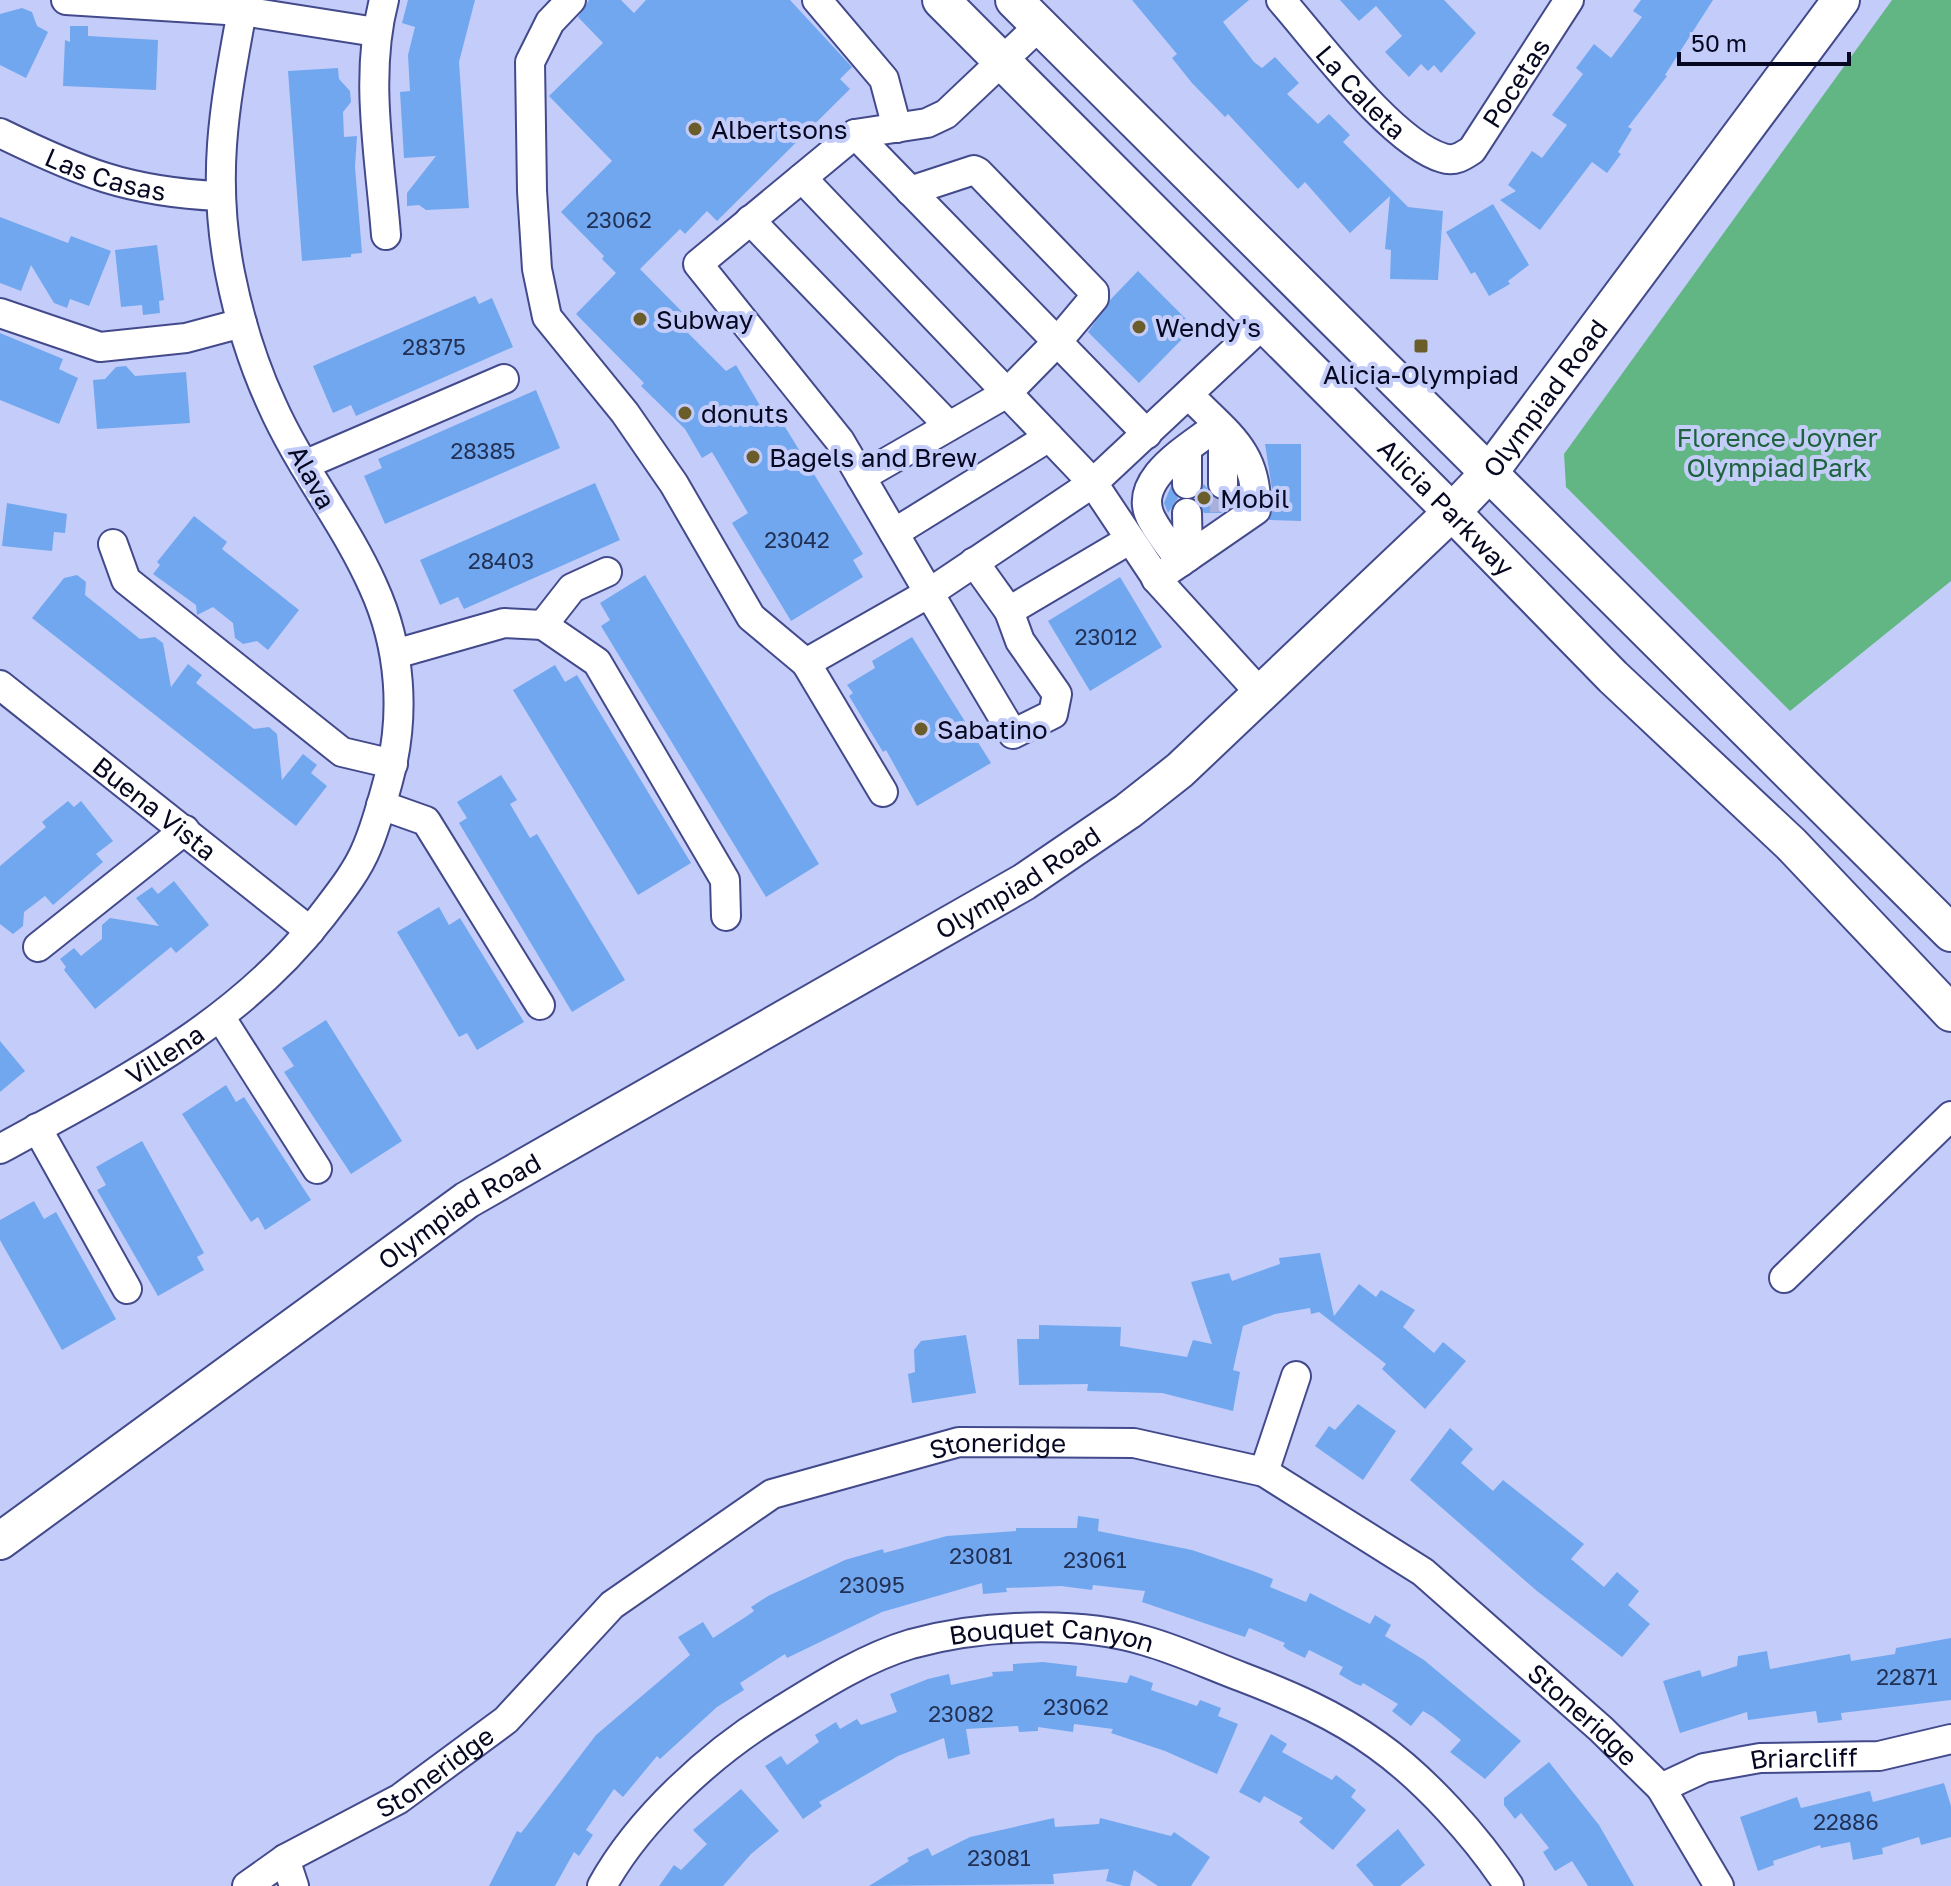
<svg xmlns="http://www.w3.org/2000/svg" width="1951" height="1886" font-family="'Golos Text',sans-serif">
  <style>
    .green { fill: #62b684 }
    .building { fill: #71a7ef }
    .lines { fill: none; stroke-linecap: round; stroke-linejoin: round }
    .minor-tunnel { stroke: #a8afd9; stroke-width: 28; stroke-dasharray: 28 14; stroke-linecap: butt }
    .minor-casing { stroke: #434a8b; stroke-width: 32 }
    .major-casing { stroke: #434a8b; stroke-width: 40 }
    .minor { stroke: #fff; stroke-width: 28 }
    .major { stroke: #fff; stroke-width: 36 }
    .poi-dot { fill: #6a5d2a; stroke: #c4cdfa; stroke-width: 3 }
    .labels { text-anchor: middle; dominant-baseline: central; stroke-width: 8; stroke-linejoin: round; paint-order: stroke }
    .number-label { font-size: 22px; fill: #213054 }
    .street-label { font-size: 26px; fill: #060821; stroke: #c4cdfa }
    .poi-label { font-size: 26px; fill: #060821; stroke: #c4cdfa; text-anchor: start }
    .park-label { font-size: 26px; fill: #1f633e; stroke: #c4cdfa }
  </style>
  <rect width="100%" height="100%" fill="#c4cdfa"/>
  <polygon class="green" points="1892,0 1951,0 1951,581 1790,711 1566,487 1564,454"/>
  <g class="building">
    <polygon points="408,0 475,0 459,62 469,208 426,210 419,205 407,206 407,193 436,156 404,158 400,92 410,91 408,55 415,27 402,23"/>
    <polygon points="589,0 621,0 634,13 646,0 790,0 852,67 840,79 850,89 717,221 707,211 685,234 680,229 640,269 696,326 688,333 726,371 736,365 765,414 774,409 863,554 853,560 863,577 791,621 732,523 748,513 712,452 702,458 685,429 641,386 644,383 576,314 616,273 602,259 604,256 561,212 612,161 549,96 603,43 578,17"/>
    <polygon points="1132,0 1249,0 1223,22 1254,62 1262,68 1275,57 1299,83 1287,94 1318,124 1329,114 1350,135 1343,142 1408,207 1443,211 1438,280 1390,279 1391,250 1385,249 1390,196 1350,233 1305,182 1298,189 1228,114 1225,117 1192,83 1172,58 1177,54"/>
    <polygon points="1340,0 1444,0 1476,33 1441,73 1434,65 1428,71 1421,64 1409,77 1385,52 1402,36 1376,6 1359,21"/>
    <polygon points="1641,0 1713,0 1665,75 1667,76 1628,127 1632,129 1618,152 1621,154 1607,173 1592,162 1540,230 1500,200 1516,191 1508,185 1532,151 1542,158 1567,125 1552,115 1583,74 1576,68 1594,44 1611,58 1642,17 1633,11"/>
    <polygon points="22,8 32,12 37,26 48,32 26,78 0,65 0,14"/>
    <polygon points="70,26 88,26 88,36 158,40 156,90 63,86 65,40 70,42"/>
    <polygon points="338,68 339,79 350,91 351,102 343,112 344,137 357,136 355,167 362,253 351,254 351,257 302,261 288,71"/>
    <polygon points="1493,204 1529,265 1508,281 1510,284 1489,296 1475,272 1471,274 1446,232"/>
    <polygon points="0,217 68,243 71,236 111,251 89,306 70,299 67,308 54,303 31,265 21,291 0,283"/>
    <polygon points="157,245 164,300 159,301 160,313 143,315 142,305 121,307 115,250"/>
    <polygon points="1138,271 1194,327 1139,383 1088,332 1111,299"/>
    <polygon points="475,296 479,304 492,298 513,347 356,416 351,405 333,413 313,366"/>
    <polygon points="0,333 63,359 59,369 78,378 59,424 0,400"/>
    <polygon points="126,366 135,376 186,372 190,423 97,429 93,380 105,379 116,367"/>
    <polygon points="536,390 560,448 385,524 364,476 382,468 378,459"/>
    <polygon points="1265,444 1301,444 1301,521 1269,520 1273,510 1272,489"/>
    <polygon points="595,483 620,540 464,609 458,597 440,605 420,560"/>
    <polygon points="1204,484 1214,498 1222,501 1232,498 1238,491 1239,501 1221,513 1204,513 1196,498"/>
    <polygon points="1171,486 1178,498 1168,513 1164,503"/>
    <polygon points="7,503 67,514 65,533 54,532 52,551 2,546"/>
    <polygon points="194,516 227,542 222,549 299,610 268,650 257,641 243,644 235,638 233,623 213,607 197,615 196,605 153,574 160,565 157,562"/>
    <polygon points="77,575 86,582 85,595 140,639 155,637 163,643 171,687 188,664 202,675 196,683 254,729 269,727 277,734 282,780 303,754 317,765 311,773 327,786 296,826 32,618 64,578"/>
    <polygon points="645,575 819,864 766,897 601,626 610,620 600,603"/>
    <polygon points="1120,577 1162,647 1090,691 1048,621"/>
    <polygon points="912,637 991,763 917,806 886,750 883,752 849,696 853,693 847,685 875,668 872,661"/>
    <polygon points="555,665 565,682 577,675 691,863 638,895 513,690"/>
    <polygon points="501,775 517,800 510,804 530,838 537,834 625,980 572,1012 459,823 467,818 457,802"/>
    <polygon points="68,801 74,807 81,801 113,841 96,854 103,862 53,905 45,896 24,912 23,926 13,934 0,924 0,866 46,827 42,822"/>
    <polygon points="174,881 209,925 176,953 171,947 95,1009 64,970 66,967 60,959 74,948 81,956 102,939 102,925 110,918 159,926 136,898 152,887 158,894"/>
    <polygon points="439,907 449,925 460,918 524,1022 477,1050 467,1033 459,1037 397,932"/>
    <polygon points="326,1020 402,1141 351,1174 284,1072 294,1066 282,1048"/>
    <polygon points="0,1041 25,1071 0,1092"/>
    <polygon points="226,1085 236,1102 244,1097 311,1200 265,1230 258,1217 251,1222 182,1114"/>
    <polygon points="142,1141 204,1253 197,1257 204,1270 158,1296 97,1190 106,1185 96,1167"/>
    <polygon points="34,1201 44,1219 56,1212 116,1319 62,1350 0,1240 0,1220"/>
    <polygon points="1320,1253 1334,1316 1359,1284 1376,1297 1381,1290 1415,1310 1403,1327 1434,1353 1443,1342 1466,1361 1425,1409 1382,1369 1386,1364 1319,1312 1311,1314 1310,1308 1275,1314 1243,1326 1233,1370 1240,1372 1233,1411 1162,1393 1087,1391 1088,1384 1019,1385 1017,1339 1039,1339 1039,1325 1121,1327 1120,1346 1187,1357 1193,1340 1212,1344 1191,1282 1229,1273 1232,1281 1280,1264 1279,1258"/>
    <polygon points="966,1335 976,1393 912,1403 908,1374 915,1372 914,1350 921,1341"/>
    <polygon points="1358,1404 1396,1431 1363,1480 1315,1446 1329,1426 1335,1430"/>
    <polygon points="1450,1428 1473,1449 1461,1463 1493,1491 1503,1480 1584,1544 1571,1559 1604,1587 1617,1572 1639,1591 1628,1605 1650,1624 1622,1657 1537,1591 1410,1480"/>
    <polygon points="1078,1516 1099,1519 1098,1531 1192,1550 1253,1571 1273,1579 1270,1587 1306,1602 1310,1593 1370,1624 1375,1615 1391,1625 1385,1636 1424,1660 1521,1741 1485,1779 1450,1752 1461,1740 1433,1717 1423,1711 1411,1726 1392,1711 1398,1704 1363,1683 1361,1686 1354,1683 1339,1674 1343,1667 1309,1650 1305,1658 1288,1650 1283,1646 1285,1643 1249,1628 1245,1637 1142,1602 1145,1591 1093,1585 1092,1590 1061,1586 1006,1588 1007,1592 983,1594 982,1583 882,1612 787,1658 785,1654 740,1683 744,1690 717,1707 660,1759 657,1756 623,1797 614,1789 586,1830 593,1835 579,1856 574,1852 555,1886 489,1886 517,1831 521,1833 596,1735 690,1655 678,1637 703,1622 713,1638 747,1616 754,1611 751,1607 768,1596 845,1560 883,1549 884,1553 947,1536 1016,1531 1016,1528 1077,1528"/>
    <polygon points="1951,1638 1951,1700 1841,1713 1842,1720 1818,1723 1816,1711 1748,1720 1747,1712 1680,1733 1663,1681 1700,1670 1702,1677 1737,1666 1738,1656 1767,1651 1770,1669 1850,1654 1851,1661 1895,1654 1896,1648"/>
    <polygon points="1043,1662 1077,1666 1076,1676 1127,1683 1130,1675 1153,1683 1151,1690 1197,1706 1200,1700 1221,1708 1218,1716 1238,1724 1217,1774 1165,1751 1111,1733 1113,1729 1074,1724 1073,1732 1038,1727 1038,1731 1019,1732 1018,1726 966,1729 970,1754 948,1759 944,1738 898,1756 819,1802 822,1806 803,1819 765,1766 781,1756 787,1765 819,1742 815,1735 836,1722 840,1729 857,1719 861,1725 897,1712 890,1694 928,1679 949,1674 951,1685 993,1676 992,1672 1013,1671 1013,1664"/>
    <polygon points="1271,1734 1287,1744 1282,1752 1332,1780 1336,1775 1356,1790 1351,1797 1366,1810 1333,1850 1299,1822 1303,1818 1264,1796 1260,1803 1239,1792"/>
    <polygon points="1549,1762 1599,1825 1634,1886 1588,1886 1572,1861 1555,1871 1543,1852 1549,1848 1521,1813 1515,1819 1504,1805 1504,1798"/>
    <polygon points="1944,1783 1951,1806 1951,1837 1921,1845 1919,1837 1882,1848 1883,1854 1853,1860 1850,1842 1821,1848 1820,1845 1773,1861 1774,1865 1758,1871 1740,1817 1797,1797 1801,1808 1870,1791 1873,1802"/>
    <polygon points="741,1789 779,1831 751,1854 723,1886 659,1886 674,1865 681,1870 707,1844 693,1830"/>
    <polygon points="1054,1818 1055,1827 1099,1824 1100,1818 1171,1836 1174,1832 1210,1857 1191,1886 1158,1886 1134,1870 1130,1886 1124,1886 1106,1881 1109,1869 1053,1874 1054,1884 869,1886 909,1861 907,1858 928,1848 932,1856 970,1837"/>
    <polygon points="1398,1829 1425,1865 1400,1886 1374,1886 1356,1865"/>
  </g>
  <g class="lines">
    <polyline class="minor-tunnel" points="1223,484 1224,514"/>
    <defs>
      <g id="minor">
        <polyline points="66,0 242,11 376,32"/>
        <path d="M 384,0 C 364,76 380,157 386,235"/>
        <polyline points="571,0 550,22 530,62 532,191 537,269 547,317 625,413 674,484 751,617 806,663 929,593 1013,734 1053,714 1057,694 1020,641 1009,611 1129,540"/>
        <polyline points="817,0 884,79 897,128"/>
        <path id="s1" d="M 1281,0 C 1318,42 1392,143 1443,158 C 1454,162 1463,156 1472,150 L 1569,0"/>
        <polyline points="1039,26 946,114 927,123 855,134 698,264 840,441 929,593 1093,483 1263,324"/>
        <path id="s2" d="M 0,133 C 80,172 128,192 219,196"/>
        <polyline points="855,134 1147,434"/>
        <polyline points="802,178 1093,483 1159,582 1261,694"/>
        <polyline points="750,220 949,426"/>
        <polyline points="0,313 100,347 186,338 242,323"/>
        <polyline points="304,465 504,379"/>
        <polyline points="861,477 1007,393 1057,342 1094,298 1094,292 978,172 974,170 910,191"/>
        <polyline points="1187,484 1187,450"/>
        <polyline points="1223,484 1223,430"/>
        <polyline points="1187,513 1188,557"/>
        <polyline points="894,533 1049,437"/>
        <polyline points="113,544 126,580 342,752 393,764"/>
        <polyline points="974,562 1009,611"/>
        <path d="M 1181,562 C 1172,549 1160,535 1152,520 C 1129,479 1191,447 1218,425"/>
        <path d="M 1156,579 L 1256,510 C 1258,451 1227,434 1189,395"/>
        <polyline points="543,625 597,662 725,880 726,916"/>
        <polyline points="395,654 504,623 543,625 572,588 607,572"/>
        <polyline points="806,663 883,792"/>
        <path id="s3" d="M 0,685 L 310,931"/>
        <polyline points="381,805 426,821 540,1005"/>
        <polyline points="38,947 185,830"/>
        <polyline points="221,1018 317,1169"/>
        <polyline points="37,1128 127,1289"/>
        <path id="s4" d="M 0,1149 C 118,1084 238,1025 322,916 C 338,895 357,872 367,847 C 376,826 382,803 388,781 C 406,716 401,647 373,586 C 345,523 300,468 272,405 C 253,364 239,318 230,273 C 210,171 226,99 244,0"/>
        <polyline points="1784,1278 1951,1116"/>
        <polyline points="1264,1472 1296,1376"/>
        <path id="s5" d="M 1661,1788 L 1704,1768 L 1760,1758 L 1879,1756 L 1951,1739"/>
        <polyline points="285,1859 294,1886"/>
        <path id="s6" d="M 247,1886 L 285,1859 L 399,1799 L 506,1720 L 612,1605 L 772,1494 L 959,1442 L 1134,1443 L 1264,1472 L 1423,1572 L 1601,1729 L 1661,1788 L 1719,1886"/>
        <path id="s7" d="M 602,1886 C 639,1819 711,1753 777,1713 C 819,1687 864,1658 911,1644 C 981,1625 1076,1620 1146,1641 C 1178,1650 1210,1665 1242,1677 C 1289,1695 1336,1715 1377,1745 C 1425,1779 1477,1837 1509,1886"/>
      </g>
      <g id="major">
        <path id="s8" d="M 941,0 L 1452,512 L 1613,677 L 1791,844 L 1951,1013"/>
        <polyline points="1014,0 1951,933"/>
        <path id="s9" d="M 0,1541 L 467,1200 L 1024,882 L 1128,811 L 1180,770 L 1452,512 L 1489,473 L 1841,0"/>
      </g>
    </defs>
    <use href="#minor" class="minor-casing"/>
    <use href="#major" class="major-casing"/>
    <use href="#minor" class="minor"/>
    <use href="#major" class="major"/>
  </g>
  <g class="poi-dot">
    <circle cx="695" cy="129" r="8"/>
    <circle cx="640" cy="319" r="8"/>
    <circle cx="1139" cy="327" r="8"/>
    <rect x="1413" y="338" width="16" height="16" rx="4"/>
    <circle cx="685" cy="413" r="8"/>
    <circle cx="753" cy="457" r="8"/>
    <circle cx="1204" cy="498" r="8"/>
    <circle cx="921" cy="729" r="8"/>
  </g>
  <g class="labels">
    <g class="number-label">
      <text x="619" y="219">23062</text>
      <text x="434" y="346">28375</text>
      <text x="483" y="450">28385</text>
      <text x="797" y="539">23042</text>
      <text x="501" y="560">28403</text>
      <text x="1106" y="636">23012</text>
      <text x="981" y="1555">23081</text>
      <text x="1095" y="1559">23061</text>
      <text x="872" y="1584">23095</text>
      <text x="1907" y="1676">22871</text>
      <text x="1076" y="1706">23062</text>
      <text x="961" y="1713">23082</text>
      <text x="1846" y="1821">22886</text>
      <text x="999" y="1857">23081</text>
    </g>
    <g class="street-label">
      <text stroke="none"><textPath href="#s1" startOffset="340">Pocetas</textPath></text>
      <text stroke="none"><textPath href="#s1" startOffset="122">La Caleta</textPath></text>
      <text stroke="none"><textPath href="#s2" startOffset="114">Las Casas</textPath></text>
      <text stroke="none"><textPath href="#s9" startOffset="1934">Olympiad Road</textPath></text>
      <text transform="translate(312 477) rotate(61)">Alava</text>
      <text stroke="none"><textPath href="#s8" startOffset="716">Alicia Parkway</textPath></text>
      <text stroke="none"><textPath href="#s3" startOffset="198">Buena Vista</textPath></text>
      <text stroke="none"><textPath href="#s9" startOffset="1214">Olympiad Road</textPath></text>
      <text stroke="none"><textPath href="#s4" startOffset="190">Villena</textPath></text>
      <text stroke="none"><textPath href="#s9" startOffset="566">Olympiad Road</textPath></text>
      <text stroke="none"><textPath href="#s6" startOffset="892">Stoneridge</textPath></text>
      <text stroke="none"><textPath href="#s7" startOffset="542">Bouquet Canyon</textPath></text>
      <text stroke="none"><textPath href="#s6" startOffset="1564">Stoneridge</textPath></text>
      <text stroke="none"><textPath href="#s5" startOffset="148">Briarcliff</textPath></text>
      <text stroke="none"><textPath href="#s6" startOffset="220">Stoneridge</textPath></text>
    </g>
    <g class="poi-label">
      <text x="711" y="129">Albertsons</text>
      <text x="656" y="319">Subway</text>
      <text x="1155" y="327">Wendy's</text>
      <text x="1421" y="374" text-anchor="middle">Alicia-Olympiad</text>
      <text x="701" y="413">donuts</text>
      <text x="769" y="457">Bagels and Brew</text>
      <text x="1220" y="498">Mobil</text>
      <text x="937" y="729">Sabatino</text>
    </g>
    <g class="park-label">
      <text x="1777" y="437">Florence Joyner<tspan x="1777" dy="30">Olympiad Park</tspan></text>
    </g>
  </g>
  <path d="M1679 52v12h170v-12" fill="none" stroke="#060821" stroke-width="4"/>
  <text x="1691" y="52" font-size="24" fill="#060821" stroke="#c4cdfa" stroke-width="6" paint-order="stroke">50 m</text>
</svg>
